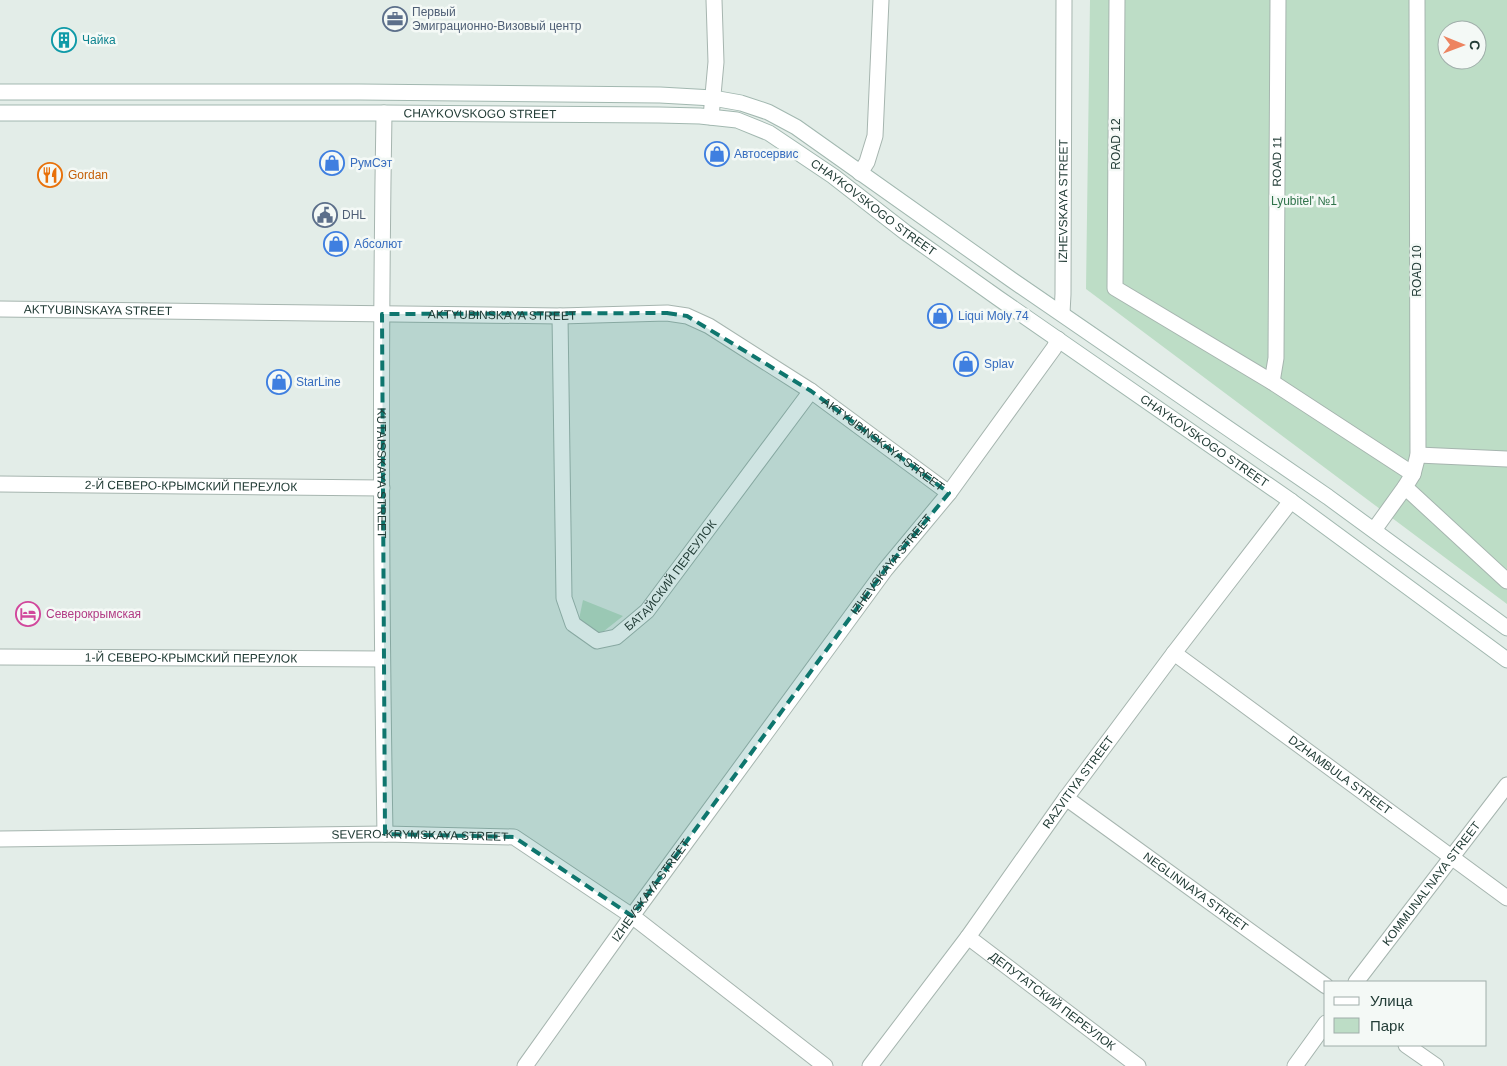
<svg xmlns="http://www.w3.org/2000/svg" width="1507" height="1066" font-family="Helvetica,sans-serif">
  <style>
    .green { fill: #bdddc6; fill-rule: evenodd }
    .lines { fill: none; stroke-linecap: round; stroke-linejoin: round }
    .minor-casing { stroke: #a6b5af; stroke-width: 17 }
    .tertiary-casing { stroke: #a6b5af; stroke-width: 17 }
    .secondary-casing { stroke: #a2b8b0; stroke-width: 17 }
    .minor { stroke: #fff; stroke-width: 15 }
    .tertiary { stroke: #fff; stroke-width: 15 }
    .secondary { stroke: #fff; stroke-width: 15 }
    .marked { fill: #0f766e; fill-opacity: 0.2; stroke: #0f766e; stroke-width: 4; stroke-dasharray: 10 6; stroke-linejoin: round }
    .labels { text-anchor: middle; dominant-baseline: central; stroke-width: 5; stroke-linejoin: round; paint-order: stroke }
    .service-label { font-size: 12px; fill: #4e5e75; stroke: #f4f9f6; text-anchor: start }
    .culture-label { font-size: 12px; fill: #0d838f; stroke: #f4f9f6; text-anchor: start }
    .street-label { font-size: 12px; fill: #233d37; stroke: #f4f9f6 }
    .shop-label { font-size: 12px; fill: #366cbe; stroke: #f4f9f6; text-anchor: start }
    .food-label { font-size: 12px; fill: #c56008; stroke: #f4f9f6; text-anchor: start }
    .park-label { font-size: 12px; fill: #2f734a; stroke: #f4f9f6 }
    .hotel-label { font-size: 12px; fill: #b23c85; stroke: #f4f9f6; text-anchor: start }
  </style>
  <rect width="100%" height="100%" fill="#e3ede8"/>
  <g class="green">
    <path d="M 1090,0 L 1507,0 L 1507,604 L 1086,289 ZM 1447,30 L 1477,30 L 1477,60 L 1447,60 Z"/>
    <polygon points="583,600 623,616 599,635 578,624"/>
  </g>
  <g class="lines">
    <defs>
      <g id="minor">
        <polyline points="1117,0 1115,288 1272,382 1413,474"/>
        <path id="s1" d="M 384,113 C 380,353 381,594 385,834"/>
        <polyline points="860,173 867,162 875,136 881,0"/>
        <path id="s2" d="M 0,309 L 560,316 L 667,313 L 687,316 L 709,326 L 811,391 L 949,493"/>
        <path id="s3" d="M 1062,313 L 1063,294 L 1064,0"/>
        <path id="s4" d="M 560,316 L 564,598 L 573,624 L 597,641 L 616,637 L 647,611 L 811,391"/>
        <path id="s5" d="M 1272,382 L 1276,358 L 1278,0"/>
        <polyline points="1418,455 1507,459"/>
        <path id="s6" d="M 0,484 L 382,488"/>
        <polyline points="1405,487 1507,581"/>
        <polyline points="1374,530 1405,487 1413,474 1418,455 1417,0"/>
        <path id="s7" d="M 1174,653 L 1507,898"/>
        <path id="s8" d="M 0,657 L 382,659"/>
        <path id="s9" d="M 1066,798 L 1326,986"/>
        <path id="s10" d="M 0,839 L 385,834 L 514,837 L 632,916 L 825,1066"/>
        <path id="s11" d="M 968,937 L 1138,1066"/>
        <path id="s12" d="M 1356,982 L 1507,785"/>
        <polyline points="1406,1045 1436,1066"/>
        <path id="s13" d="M 525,1066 L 632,916 L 885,570 L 949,493 L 1054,348 L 1058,339"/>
        <path id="s14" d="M 870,1066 L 968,937 L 1066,798 L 1174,653 L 1291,501"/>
        <polyline points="1295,1066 1326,1023"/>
      </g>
      <polyline id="tertiary" points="711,117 716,62 714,0"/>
      <g id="secondary">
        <polyline points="0,92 360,92 660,95 713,98 741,103 768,112 796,127 1012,280 1328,497 1507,628"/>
        <path id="s15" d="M 0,113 L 384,113 L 659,115 L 700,116 L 737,120 L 769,133 L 833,176 L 905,232 L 998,298 L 1291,501 L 1507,660"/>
      </g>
    </defs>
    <use href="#minor" class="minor-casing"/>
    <use href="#tertiary" class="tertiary-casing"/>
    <use href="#secondary" class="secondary-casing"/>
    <use href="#minor" class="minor"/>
    <use href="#tertiary" class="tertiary"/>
    <use href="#secondary" class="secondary"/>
  </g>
  <path class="marked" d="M 667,313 L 687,316 L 811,391 L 949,493 L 885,570 L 632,916 L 514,837 L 385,834 L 382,314 Z"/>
  <defs>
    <symbol id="office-ring" viewBox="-11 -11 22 22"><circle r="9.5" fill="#f4f9f6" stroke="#5c6f8a" stroke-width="1.5"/><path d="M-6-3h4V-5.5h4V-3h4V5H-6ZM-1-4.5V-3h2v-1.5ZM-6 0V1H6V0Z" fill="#5c6f8a"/></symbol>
    <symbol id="building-ring" viewBox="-11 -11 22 22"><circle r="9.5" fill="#f4f9f6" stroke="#0f9aa8" stroke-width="1.5"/><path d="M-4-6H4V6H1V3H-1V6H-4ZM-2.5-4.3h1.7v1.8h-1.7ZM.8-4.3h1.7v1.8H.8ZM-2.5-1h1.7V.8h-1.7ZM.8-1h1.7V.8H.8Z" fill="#0f9aa8"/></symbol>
    <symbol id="shop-ring" viewBox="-11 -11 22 22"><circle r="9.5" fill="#f4f9f6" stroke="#3f7fe0" stroke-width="1.5"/><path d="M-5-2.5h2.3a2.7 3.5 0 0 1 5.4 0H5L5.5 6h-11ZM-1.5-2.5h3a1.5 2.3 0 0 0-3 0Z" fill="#3f7fe0"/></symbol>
    <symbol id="restaurant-ring" viewBox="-11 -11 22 22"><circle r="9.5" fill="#f4f9f6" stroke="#e8710a" stroke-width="1.5"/><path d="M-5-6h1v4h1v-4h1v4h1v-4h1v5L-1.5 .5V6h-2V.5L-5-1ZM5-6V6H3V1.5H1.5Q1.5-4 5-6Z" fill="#e8710a"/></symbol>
    <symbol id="civic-ring" viewBox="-11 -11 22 22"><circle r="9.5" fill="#f4f9f6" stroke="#5c6f8a" stroke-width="1.5"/><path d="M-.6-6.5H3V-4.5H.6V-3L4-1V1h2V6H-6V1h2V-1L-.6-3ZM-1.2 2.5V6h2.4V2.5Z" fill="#5c6f8a"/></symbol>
    <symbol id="hotel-ring" viewBox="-11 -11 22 22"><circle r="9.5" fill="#f4f9f6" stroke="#d1479c" stroke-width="1.5"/><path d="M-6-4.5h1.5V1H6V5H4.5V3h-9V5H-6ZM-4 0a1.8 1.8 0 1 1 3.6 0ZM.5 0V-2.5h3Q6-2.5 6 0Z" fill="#d1479c"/></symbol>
  </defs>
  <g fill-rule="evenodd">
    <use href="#office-ring" x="381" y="5" width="28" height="28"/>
    <use href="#building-ring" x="50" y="26" width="28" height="28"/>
    <use href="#shop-ring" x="703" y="140" width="28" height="28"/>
    <use href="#shop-ring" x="318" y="149" width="28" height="28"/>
    <use href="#restaurant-ring" x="36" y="161" width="28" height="28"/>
    <use href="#civic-ring" x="311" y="201" width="28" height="28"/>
    <use href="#shop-ring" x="322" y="230" width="28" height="28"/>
    <use href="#shop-ring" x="926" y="302" width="28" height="28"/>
    <use href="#shop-ring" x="952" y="350" width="28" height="28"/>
    <use href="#shop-ring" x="265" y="368" width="28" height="28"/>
    <use href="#hotel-ring" x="14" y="600" width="28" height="28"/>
  </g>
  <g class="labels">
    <g class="service-label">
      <text x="412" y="12">Первый<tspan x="412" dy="14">Эмиграционно-Визовый центр</tspan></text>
      <text x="342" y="215">DHL</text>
    </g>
    <g class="culture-label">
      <text x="82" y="40">Чайка</text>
    </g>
    <g class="street-label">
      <text stroke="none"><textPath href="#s15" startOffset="480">CHAYKOVSKOGO STREET</textPath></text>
      <text transform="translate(1116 144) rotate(-90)">ROAD 12</text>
      <text stroke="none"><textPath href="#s5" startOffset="221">ROAD 11</textPath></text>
      <text stroke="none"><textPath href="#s3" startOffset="112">IZHEVSKAYA STREET</textPath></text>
      <text stroke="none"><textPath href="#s15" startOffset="900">CHAYKOVSKOGO STREET</textPath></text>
      <text transform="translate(1417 271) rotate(-90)">ROAD 10</text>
      <text stroke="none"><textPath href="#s2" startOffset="98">AKTYUBINSKAYA STREET</textPath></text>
      <text stroke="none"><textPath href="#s2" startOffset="502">AKTYUBINSKAYA STREET</textPath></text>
      <text stroke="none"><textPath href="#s15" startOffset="1305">CHAYKOVSKOGO STREET</textPath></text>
      <text stroke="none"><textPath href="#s2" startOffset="922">AKTYUBINSKAYA STREET</textPath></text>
      <text stroke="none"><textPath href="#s1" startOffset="360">KUTAISSKAYA STREET</textPath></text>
      <text stroke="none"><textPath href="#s6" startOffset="191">2-Й СЕВЕРО-КРЫМСКИЙ ПЕРЕУЛОК</textPath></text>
      <text stroke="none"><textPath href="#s13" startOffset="621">IZHEVSKAYA STREET</textPath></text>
      <text stroke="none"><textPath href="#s4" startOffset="441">БАТАЙСКИЙ ПЕРЕУЛОК</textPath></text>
      <text stroke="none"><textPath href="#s8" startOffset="191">1-Й СЕВЕРО-КРЫМСКИЙ ПЕРЕУЛОК</textPath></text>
      <text stroke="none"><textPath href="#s7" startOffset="206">DZHAMBULA STREET</textPath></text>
      <text stroke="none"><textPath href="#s14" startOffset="352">RAZVITIYA STREET</textPath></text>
      <text stroke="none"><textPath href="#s10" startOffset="420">SEVERO-KRYMSKAYA STREET</textPath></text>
      <text stroke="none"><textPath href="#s12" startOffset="124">KOMMUNAL'NAYA STREET</textPath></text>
      <text stroke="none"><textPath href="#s13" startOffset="216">IZHEVSKAYA STREET</textPath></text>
      <text stroke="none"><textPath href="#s9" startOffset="160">NEGLINNAYA STREET</textPath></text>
      <text stroke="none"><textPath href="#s11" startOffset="106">ДЕПУТАТСКИЙ ПЕРЕУЛОК</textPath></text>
    </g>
    <g class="shop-label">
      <text x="734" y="154">Автосервис</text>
      <text x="350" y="163">РумСэт</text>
      <text x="354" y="244">Абсолют</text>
      <text x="958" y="316">Liqui Moly 74</text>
      <text x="984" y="364">Splav</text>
      <text x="296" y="382">StarLine</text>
    </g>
    <g class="food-label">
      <text x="68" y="175">Gordan</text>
    </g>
    <g class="park-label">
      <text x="1304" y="201">Lyubitel' №1</text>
    </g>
    <g class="hotel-label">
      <text x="46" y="614">Северокрымская</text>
    </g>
  </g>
  <rect x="1324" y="981" width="162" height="65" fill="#f4f9f6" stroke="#a0aeaa"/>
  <rect x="1334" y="997" width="25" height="8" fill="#ffffff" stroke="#a0aeaa"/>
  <text x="1370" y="1006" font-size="15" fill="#233d37">Улица</text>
  <rect x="1334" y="1018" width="25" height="15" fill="#bdddc6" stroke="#a0aeaa"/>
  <text x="1370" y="1031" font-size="15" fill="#233d37">Парк</text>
  <g transform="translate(1462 45) rotate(91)"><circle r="24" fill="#f4f9f6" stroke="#a0aeaa"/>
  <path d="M0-4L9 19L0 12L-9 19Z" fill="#ed8460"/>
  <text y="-8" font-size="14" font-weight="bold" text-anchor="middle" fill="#233d37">С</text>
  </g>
</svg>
